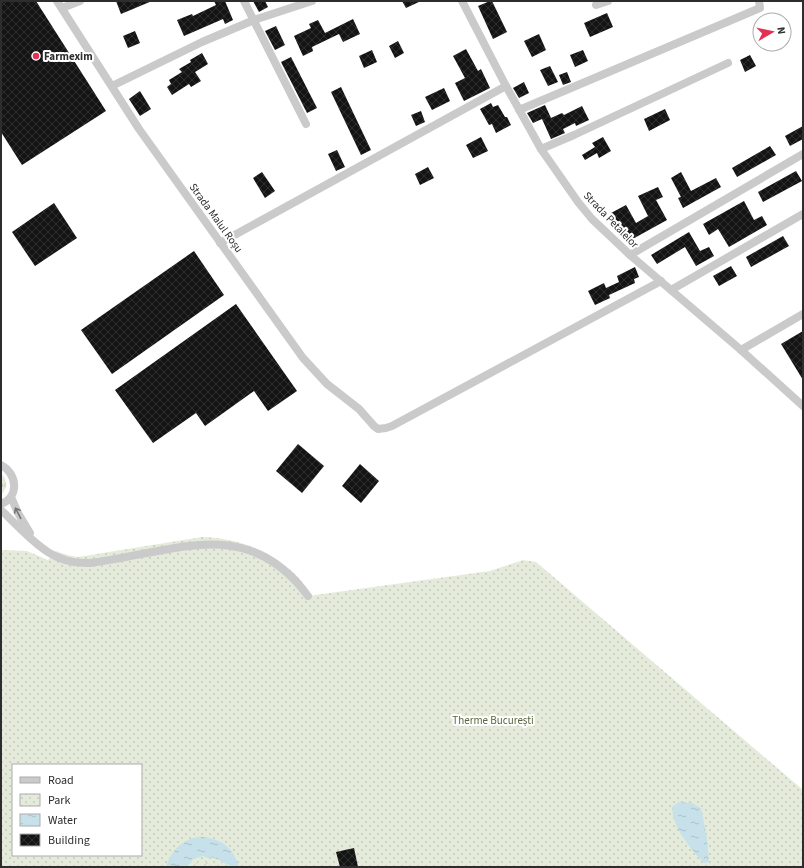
<svg xmlns="http://www.w3.org/2000/svg" width="804" height="868" font-family="'Source Sans 3',sans-serif">
  <style>
    .grass { fill: url(#grass-tufts) }
    .park { fill: url(#park-dots); fill-rule: evenodd }
    .garden { fill: url(#garden-furrows) }
    .water { fill: url(#water-ripples) }
    .building { fill: url(#building-cross-hatch) }
    .lines { fill: none; stroke-linecap: round; stroke-linejoin: round }
    .minor { stroke: #cacaca; stroke-width: 8 }
    .oneway { stroke: #747474 }
    .poi-dot { fill: #e23153; stroke: #fff; stroke-width: 1.5 }
    .labels { text-anchor: middle; dominant-baseline: central; stroke-width: 4; stroke-linejoin: round; paint-order: stroke }
    .poi-label { font-size: 11px; font-weight: bold; fill: #2d2d2d; stroke: #fff; text-anchor: start }
    .street-label { font-size: 11px; fill: #2d2d2d; stroke: #fff }
    .park-label { font-size: 11px; fill: #55683b; stroke: #fff }
  </style>
  <defs>
    <pattern id="grass-tufts" width="24" height="20" patternUnits="userSpaceOnUse"><rect width="24" height="20" fill="#e5ebdb"/><path d="M3 7l-1-3M5 7V3M7 7l1-3M15 17l-1-3M17 17v-4M19 17l1-3" fill="none" stroke="#c5cabc"/></pattern>
    <pattern id="park-dots" width="8" height="8" patternUnits="userSpaceOnUse"><rect width="8" height="8" fill="#e5ebdb"/><path d="M2 2h.1M6 6h.1" fill="none" stroke="#c5cabc" stroke-width="1.8" stroke-linecap="round"/></pattern>
    <pattern id="garden-furrows" width="10" height="10" patternUnits="userSpaceOnUse"><rect width="10" height="10" fill="#e5ebdb"/><path d="M-1 1l2-2M0 10L10 0M9 11l2-2" fill="none" stroke="#c5cabc"/></pattern>
    <pattern id="water-ripples" width="26" height="14" patternUnits="userSpaceOnUse"><rect width="26" height="14" fill="#c7e1ea"/><path d="M2 4q2-2 4 0t4 0M15 11q2-2 4 0t4 0" fill="none" stroke="#abc1c9"/></pattern>
    <pattern id="building-cross-hatch" width="8" height="8" patternUnits="userSpaceOnUse"><rect width="8" height="8" fill="#141414"/><path d="M0 0l8 8M0 8l8-8" fill="none" stroke="#2e2e2e"/></pattern>
  </defs>
  <rect width="100%" height="100%" fill="#fff"/>
  <path class="grass" d="M 1,474 C 8,480 8,488 1,495 Z"/>
  <path class="park" d="M 202,537 C 234,538 265,548 288,568 C 294,573 302,580 305,587 C 307,589 307,593 308,596 L 490,571 L 523,560 L 536,562 L 803,790 L 803,867 L 1,867 L 1,550 L 27,551 L 48,560 L 56,551 L 67,555 L 78,557 ZM 13,765 L 141,765 L 141,855 L 13,855 Z"/>
  <polygon class="garden" points="201,861 208,863 211,867 193,867 198,862"/>
  <g class="water">
    <path d="M 679,802 L 692,803 L 701,808 L 707,838 L 709,862 L 704,863 C 694,853 678,833 674,819 C 672,815 673,811 672,807 Z"/>
    <path d="M 197,837 C 217,836 234,846 239,867 C 229,867 221,860 211,857 L 210,859 L 203,856 L 193,859 L 187,867 L 166,867 C 171,851 180,841 197,837 Z"/>
  </g>
  <g class="building">
    <polygon points="1,1 36,1 106,111 22,165 1,132"/>
    <polygon points="116,1 152,1 121,14"/>
    <polygon points="214,1 225,1 233,20 225,24 223,19 184,36 177,20 192,14 193,16 216,5"/>
    <polygon points="253,1 265,1 268,7 259,12"/>
    <polygon points="402,1 421,1 406,8"/>
    <polygon points="490,1 492,1 507,32 493,39 478,6"/>
    <polygon points="607,13 613,27 590,37 584,23"/>
    <polygon points="353,19 360,34 343,42 339,34 312,47 313,51 303,56 294,36 311,28 309,24 318,20 325,33"/>
    <polygon points="276,26 285,45 275,50 265,31"/>
    <polygon points="135,31 140,43 128,48 123,36"/>
    <polygon points="539,34 546,50 532,57 524,41"/>
    <polygon points="398,41 404,53 395,58 389,46"/>
    <polygon points="466,49 478,71 481,69 490,88 464,101 455,83 465,78 453,56"/>
    <polygon points="372,50 377,62 364,68 359,56"/>
    <polygon points="583,50 588,61 575,67 570,55"/>
    <polygon points="202,53 208,64 195,72 201,81 191,87 189,84 172,95 167,87 171,84 169,80 182,72 179,69 191,62 190,60"/>
    <polygon points="750,55 756,66 745,72 740,60"/>
    <polygon points="291,57 317,108 307,113 281,62"/>
    <polygon points="550,66 558,82 548,86 540,70"/>
    <polygon points="567,72 571,82 563,85 559,75"/>
    <polygon points="524,82 529,93 519,98 513,88"/>
    <polygon points="341,87 371,150 361,155 331,92"/>
    <polygon points="444,88 450,101 432,110 425,97"/>
    <polygon points="140,91 151,109 140,116 129,99"/>
    <polygon points="491,103 493,107 498,105 505,117 507,117 511,125 496,133 492,124 489,125 480,109"/>
    <polygon points="545,105 551,118 562,113 564,115 582,106 589,120 576,126 575,123 563,129 565,133 551,139 542,119 533,123 527,113"/>
    <polygon points="665,109 670,120 649,131 644,119"/>
    <polygon points="421,111 425,122 416,126 411,115"/>
    <polygon points="803,126 803,139 790,146 785,136"/>
    <polygon points="481,137 488,151 473,158 466,145"/>
    <polygon points="603,137 611,151 599,158 597,153 585,160 582,155 595,147 592,143"/>
    <polygon points="770,146 776,155 737,177 732,168"/>
    <polygon points="337,150 345,167 336,171 328,154"/>
    <polygon points="428,167 434,178 420,185 415,174"/>
    <polygon points="796,171 802,181 763,202 758,192"/>
    <polygon points="262,172 275,191 265,198 253,178"/>
    <polygon points="681,172 691,191 716,178 721,187 683,208 678,198 681,197 671,178"/>
    <polygon points="658,187 663,197 656,200 667,220 629,241 618,221 616,222 611,213 626,205 636,223 648,216 638,196"/>
    <polygon points="744,201 754,220 762,216 767,225 729,247 718,229 709,235 703,224"/>
    <polygon points="54,203 77,238 35,266 12,232"/>
    <polygon points="689,232 700,251 709,247 714,256 696,266 685,247 657,264 651,255"/>
    <polygon points="783,236 789,246 751,267 746,257"/>
    <polygon points="194,251 224,295 112,374 81,330"/>
    <polygon points="731,266 737,276 719,286 713,276"/>
    <polygon points="635,267 639,277 634,279 635,283 609,295 610,298 595,305 588,291 604,283 606,288 619,282 617,276"/>
    <polygon points="236,304 297,391 268,411 254,391 205,426 196,413 153,443 115,390"/>
    <polygon points="803,331 803,380 781,344"/>
    <polygon points="298,444 324,466 302,493 276,471"/>
    <polygon points="360,464 379,481 361,503 342,486"/>
    <polygon points="354,848 358,867 340,867 336,852"/>
  </g>
  <g class="lines">
    <g class="minor">
      <polyline points="57,1 139,129 303,358 327,384 359,409 374,426 378,429 386,428 392,426 661,281"/>
      <polyline points="244,1 306,124"/>
      <polyline points="462,1 506,86 541,149 578,202 592,219 630,255 741,350 803,406"/>
      <polyline points="596,5 608,1"/>
      <polyline points="62,8 80,1"/>
      <polyline points="112,86 202,42 254,20 312,1"/>
      <polyline points="519,110 760,8 759,1"/>
      <polyline points="541,149 574,135 728,63"/>
      <polyline points="220,243 506,86"/>
      <polyline points="630,255 803,154"/>
      <polyline points="671,290 803,214"/>
      <polyline points="741,350 803,314"/>
      <path d="M 1,465 C 17,473 20,497 1,504"/>
      <polyline points="11,497 18,513 30,533"/>
      <path d="M 1,510 C 29,536 49,565 90,563 C 173,553 247,513 308,596"/>
    </g>
  </g>
  <defs><path id="oneway-shaft" d="M-6 0H5M1.5-3L5.5 0L1.5 3" fill="none" stroke-width="1.6" stroke-linecap="round" stroke-linejoin="round"/></defs>
  <use class="oneway" href="#oneway-shaft" transform="translate(18 513) rotate(-117)"/>
  <circle class="poi-dot" cx="36" cy="56" r="4"/>
  <g class="labels">
    <g class="poi-label">
      <text x="44" y="56">Farmexim</text>
    </g>
    <g class="street-label">
      <text transform="translate(216 218) rotate(54)">Strada Malul Roșu</text>
      <text transform="translate(611 220) rotate(46)">Strada Petalelor</text>
    </g>
    <g class="park-label">
      <text x="493" y="720">Therme București</text>
    </g>
  </g>
  <rect width="804" height="868" fill="none" stroke="#2d2d2d" stroke-width="4"/>
  <rect x="12" y="764" width="130" height="92" fill="#ffffff" stroke="#ababab"/>
  <rect x="20" y="777" width="20" height="6" fill="#cacaca" stroke="#ababab"/>
  <text x="48" y="784" font-size="12" fill="#2d2d2d">Road</text>
  <rect x="20" y="794" width="20" height="12" fill="url(#park-dots)" stroke="#ababab"/>
  <text x="48" y="804" font-size="12" fill="#2d2d2d">Park</text>
  <rect x="20" y="814" width="20" height="12" fill="url(#water-ripples)" stroke="#ababab"/>
  <text x="48" y="824" font-size="12" fill="#2d2d2d">Water</text>
  <rect x="20" y="834" width="20" height="12" fill="url(#building-cross-hatch)" stroke="#ababab"/>
  <text x="48" y="844" font-size="12" fill="#2d2d2d">Building</text>
  <g transform="translate(772 32) rotate(81)"><circle r="19" fill="#ffffff" stroke="#ababab"/>
  <path d="M0-3L7 15L0 10L-7 15Z" fill="#e23153"/>
  <text y="-6" font-size="11" font-weight="bold" text-anchor="middle" fill="#2d2d2d">N</text>
  </g>
</svg>
